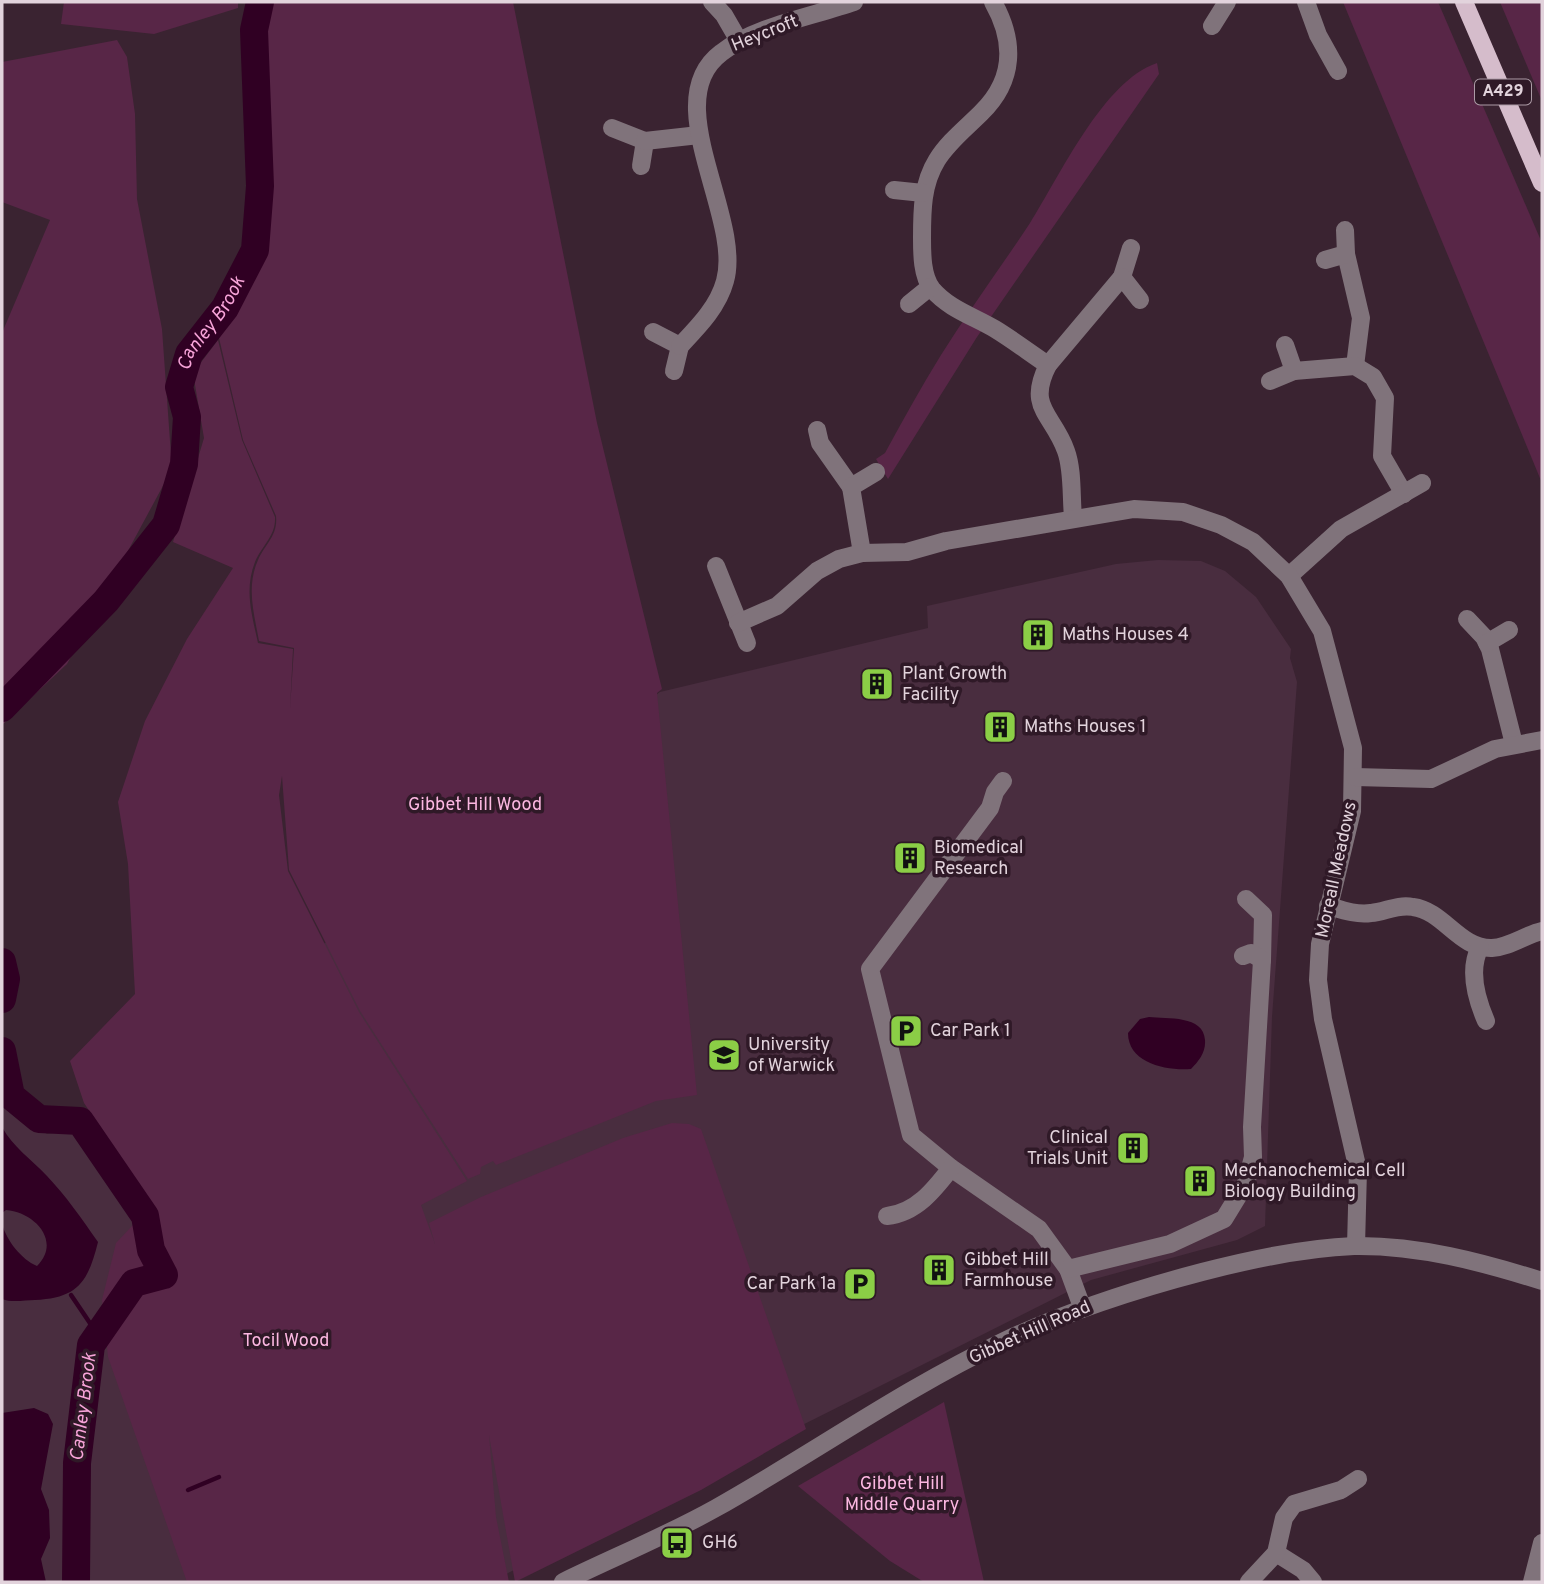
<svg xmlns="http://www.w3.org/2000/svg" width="1544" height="1584" font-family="Overpass,sans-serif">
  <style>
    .built { fill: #492d3f }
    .green { fill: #582647 }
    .water { fill: #300023 }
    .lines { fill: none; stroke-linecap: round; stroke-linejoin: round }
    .stream { stroke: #300023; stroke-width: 4.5 }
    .river { stroke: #300023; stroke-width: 28 }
    .minor { stroke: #80737b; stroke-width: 18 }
    .major { stroke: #d5bccb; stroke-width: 18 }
    .labels { text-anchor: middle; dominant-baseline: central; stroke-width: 7; stroke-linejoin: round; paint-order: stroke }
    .shield { fill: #2f1927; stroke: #ac9ba6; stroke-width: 2 }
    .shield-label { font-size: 16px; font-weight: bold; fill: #e2d3dc }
    .street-label { font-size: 18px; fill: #e2d3dc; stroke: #2f1927 }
    .poi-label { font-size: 18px; fill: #e2d3dc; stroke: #2f1927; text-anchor: start }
    .park-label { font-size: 18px; fill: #fcb7e1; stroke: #2f1927 }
    .water-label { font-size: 19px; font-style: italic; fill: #f7a3d8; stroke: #2f1927 }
  </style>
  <rect width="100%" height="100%" fill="#3a2331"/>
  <polygon class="built" points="1158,560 1201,561 1225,571 1256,597 1291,649 1290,658 1297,682 1272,1017 1265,1226 1237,1240 1091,1280 490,1582 2,1582 2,1093 4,1102 47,1134 77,1129 660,692 928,628 927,606 1116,564"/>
  <g class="green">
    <polygon points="64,2 238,2 238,8 154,34 61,24"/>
    <path d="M 267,2 L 513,2 L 597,423 L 662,689 L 657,693 L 697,1095 L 656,1101 L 496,1165 L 493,1161 L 481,1167 L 480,1174 L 468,1179 L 360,1011 L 289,870 L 282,776 L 279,795 L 288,871 L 359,1012 L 467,1181 L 421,1205 L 435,1244 L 429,1223 L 481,1197 L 623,1138 L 672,1123 L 689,1124 L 701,1129 L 806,1429 L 701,1490 L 515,1582 L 489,1435 L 496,1517 L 509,1582 L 187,1582 L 108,1357 L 102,1300 L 116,1243 L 147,1210 L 117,1152 L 84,1103 L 70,1061 L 135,994 L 128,864 L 118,802 L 145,721 L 187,639 L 233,568 L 173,542 L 204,438 L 193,373 L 218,340 L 242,440 L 275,517 C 276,536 262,545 255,562 C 244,590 252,615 258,643 L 293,649 L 290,709 L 294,648 L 259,641 C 254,613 246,587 258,560 C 265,544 278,536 276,516 L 243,440 L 219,338 C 235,311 258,279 263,247 C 274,182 263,93 261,26 Z"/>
    <polygon points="1343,2 1438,2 1542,243 1542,483"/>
    <polygon points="1500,2 1542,2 1542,101"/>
    <polygon points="117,40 127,57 135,114 137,199 162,329 172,469 67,664 2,725 2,333 50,220 2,202 2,62"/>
    <path d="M 1157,63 L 1159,74 L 977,337 L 888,479 L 876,459 L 885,453 C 903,420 921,387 941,355 C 969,310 1001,267 1030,223 C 1060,176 1103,81 1157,63 Z"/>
    <polygon points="944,1402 984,1582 924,1582 890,1561 798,1486"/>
  </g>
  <g class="water">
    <path d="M 1149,1017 C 1167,1019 1204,1015 1205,1040 C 1206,1052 1199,1061 1191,1069 C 1166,1071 1128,1063 1128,1033 L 1140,1019 Z"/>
    <path d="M 2,1127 C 13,1147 31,1159 47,1176 C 66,1196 82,1219 98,1242 C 88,1282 78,1298 35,1300 C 25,1300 12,1303 2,1299 L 2,1224 C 7,1241 21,1259 37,1266 C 62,1241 34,1212 6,1210 L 2,1213 Z"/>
    <polygon points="34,1408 48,1414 53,1424 41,1489 49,1510 50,1538 41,1559 46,1582 2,1582 2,1413"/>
  </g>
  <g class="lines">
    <g class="stream">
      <polyline points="71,1295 98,1335"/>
      <polyline points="188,1490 219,1477"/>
    </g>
    <g class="river">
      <path id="s1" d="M 2,708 L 106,601 L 166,525 L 184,464 L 187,417 L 179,387 L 189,354 L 225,308 L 255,250 L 260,186 L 254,30 L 260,2"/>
      <polyline points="2,962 6,979 2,999"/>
      <polyline points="2,1051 11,1096 39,1119 80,1121 145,1216 151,1250 164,1275 134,1283 91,1345 77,1463 76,1582"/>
    </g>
    <g class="minor">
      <polyline points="712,2 724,15 739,41"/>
      <path d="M 993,2 C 1015,41 1015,80 981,113 C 966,128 948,142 937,160 C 922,184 922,211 922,238 C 922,254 922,276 932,289 C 949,309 973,316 995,329 C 1013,340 1030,353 1048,365"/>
      <polyline points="1306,2 1318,35 1338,71"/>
      <polyline points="1212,26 1227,2"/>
      <polyline points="612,128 645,141 641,166"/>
      <polyline points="645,141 699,135"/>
      <polyline points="894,190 923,193"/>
      <polyline points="1131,248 1122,277 1140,300"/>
      <polyline points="1346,254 1361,318 1355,366"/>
      <polyline points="1325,260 1346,254 1345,230"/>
      <polyline points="909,304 930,287"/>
      <polyline points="653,332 680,346 674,371"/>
      <path d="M 680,346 C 698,327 718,307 725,281 C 743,217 657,101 721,53 C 755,26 814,16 854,2"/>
      <polyline points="1294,371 1355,366 1373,377 1385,398 1382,456 1404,494"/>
      <polyline points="1270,381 1294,371 1285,345"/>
      <polyline points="817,430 820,443 851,487"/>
      <path d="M 1073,517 C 1071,497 1073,470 1066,451 C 1053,414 1026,408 1048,365 L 1122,277"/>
      <polyline points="862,553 851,487 876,472"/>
      <polyline points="716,566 747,643"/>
      <polyline points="1289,576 1341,529 1422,483"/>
      <polyline points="1467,619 1484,637 1490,649 1514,744"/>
      <polyline points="738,623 777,606 817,571 839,559 862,553 907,552 946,541 1134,509 1183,512 1221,525 1253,542 1289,576 1322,631 1353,748 1352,811 1320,944 1318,980 1323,1019 1358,1170 1356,1246"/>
      <polyline points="1487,643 1509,630"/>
      <polyline points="1355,777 1431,779 1495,749 1542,740"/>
      <polyline points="1003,781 995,792 990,808 870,969 911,1135 951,1168 1039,1229 1068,1269 1082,1307"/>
      <polyline points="1246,899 1263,915 1262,960"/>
      <path d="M 1328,906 C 1342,910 1356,915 1371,913 C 1385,912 1397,904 1413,907 C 1444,911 1459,949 1492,948 C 1510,947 1525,935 1542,931"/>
      <path d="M 1480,947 C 1468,970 1476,998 1486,1021"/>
      <path d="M 887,1216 C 916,1213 934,1190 951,1168"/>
      <polyline points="1068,1269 1170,1244 1224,1219 1246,1183 1253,1157 1252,1127 1262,960 1251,953 1243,956"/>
      <polyline points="1276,1553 1303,1570 1313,1582"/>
      <path d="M 563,1582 C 614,1557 666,1536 716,1508 C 812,1454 902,1390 1002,1342 C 1066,1312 1133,1290 1202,1272 C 1252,1259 1303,1248 1354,1246 C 1418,1245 1482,1262 1542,1281"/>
      <polyline points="1249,1582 1276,1553 1284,1518 1294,1504 1341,1490 1358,1479"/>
      <polyline points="1532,1582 1542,1543"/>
    </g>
    <polyline class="major" points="1464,2 1542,183"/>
  </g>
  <defs>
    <symbol id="building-square" viewBox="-11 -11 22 22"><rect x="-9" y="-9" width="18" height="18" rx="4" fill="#8bce46" stroke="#2f1927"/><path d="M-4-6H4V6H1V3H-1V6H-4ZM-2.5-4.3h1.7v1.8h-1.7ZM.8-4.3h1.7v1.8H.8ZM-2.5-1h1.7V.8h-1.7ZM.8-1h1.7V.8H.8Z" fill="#111"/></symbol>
    <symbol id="parking-square" viewBox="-11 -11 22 22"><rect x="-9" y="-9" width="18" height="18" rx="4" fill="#8bce46" stroke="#2f1927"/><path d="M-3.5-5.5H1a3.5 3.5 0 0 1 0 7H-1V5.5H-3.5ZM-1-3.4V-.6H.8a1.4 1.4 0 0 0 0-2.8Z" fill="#111"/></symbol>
    <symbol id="university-square" viewBox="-11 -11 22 22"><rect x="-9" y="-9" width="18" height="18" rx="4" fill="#8bce46" stroke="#2f1927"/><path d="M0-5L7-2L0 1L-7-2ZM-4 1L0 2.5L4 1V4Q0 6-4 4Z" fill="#111"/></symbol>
    <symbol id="bus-square" viewBox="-11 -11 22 22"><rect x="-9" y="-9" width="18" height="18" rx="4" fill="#8bce46" stroke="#2f1927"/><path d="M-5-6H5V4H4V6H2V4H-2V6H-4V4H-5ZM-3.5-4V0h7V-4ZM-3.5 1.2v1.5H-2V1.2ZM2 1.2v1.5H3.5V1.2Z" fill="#111"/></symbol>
  </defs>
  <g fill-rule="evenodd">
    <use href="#building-square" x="1019" y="616" width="38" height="38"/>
    <use href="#building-square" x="858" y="665" width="38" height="38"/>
    <use href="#building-square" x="981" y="708" width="38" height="38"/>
    <use href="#building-square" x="891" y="839" width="38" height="38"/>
    <use href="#parking-square" x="887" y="1012" width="38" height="38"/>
    <use href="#university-square" x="705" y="1036" width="38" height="38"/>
    <use href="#building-square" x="1114" y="1129" width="38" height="38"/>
    <use href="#building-square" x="1181" y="1162" width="38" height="38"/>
    <use href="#building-square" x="920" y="1251" width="38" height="38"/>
    <use href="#parking-square" x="841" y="1265" width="38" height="38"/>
    <use href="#bus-square" x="658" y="1524" width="38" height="38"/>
  </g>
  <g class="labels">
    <rect class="shield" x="1475" y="79.5" width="56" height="25" rx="5"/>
    <g class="shield-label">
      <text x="1503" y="92">A429</text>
    </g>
    <g class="street-label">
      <text transform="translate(765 34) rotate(-22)">Heycroft</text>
      <text transform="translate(1337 870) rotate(-78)">Moreall Meadows</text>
      <text transform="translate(1030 1333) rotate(-24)">Gibbet Hill Road</text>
    </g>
    <g class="poi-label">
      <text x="1062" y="635">Maths Houses 4</text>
      <text x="902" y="674">Plant Growth<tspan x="902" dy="21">Facility</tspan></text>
      <text x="1024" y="727">Maths Houses 1</text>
      <text x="934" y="848">Biomedical<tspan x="934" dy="21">Research</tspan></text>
      <text x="930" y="1031">Car Park 1</text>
      <text x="748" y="1045">University<tspan x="748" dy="21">of Warwick</tspan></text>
      <text x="1108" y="1138" text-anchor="end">Clinical<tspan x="1108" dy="21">Trials Unit</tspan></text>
      <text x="1224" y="1171">Mechanochemical Cell<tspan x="1224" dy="21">Biology Building</tspan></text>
      <text x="964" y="1260">Gibbet Hill<tspan x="964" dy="21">Farmhouse</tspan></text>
      <text x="836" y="1284" text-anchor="end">Car Park 1a</text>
      <text x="702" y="1543">GH6</text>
    </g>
    <g class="park-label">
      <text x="475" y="805">Gibbet Hill Wood</text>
      <text x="286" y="1341">Tocil Wood</text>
      <text x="902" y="1484">Gibbet Hill<tspan x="902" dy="21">Middle Quarry</tspan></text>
    </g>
    <g class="water-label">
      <text stroke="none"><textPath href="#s1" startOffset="460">Canley Brook</textPath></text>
      <text transform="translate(84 1407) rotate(-83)">Canley Brook</text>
    </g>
  </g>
  <rect width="1544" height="1584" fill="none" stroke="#e2d3dc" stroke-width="7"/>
</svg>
